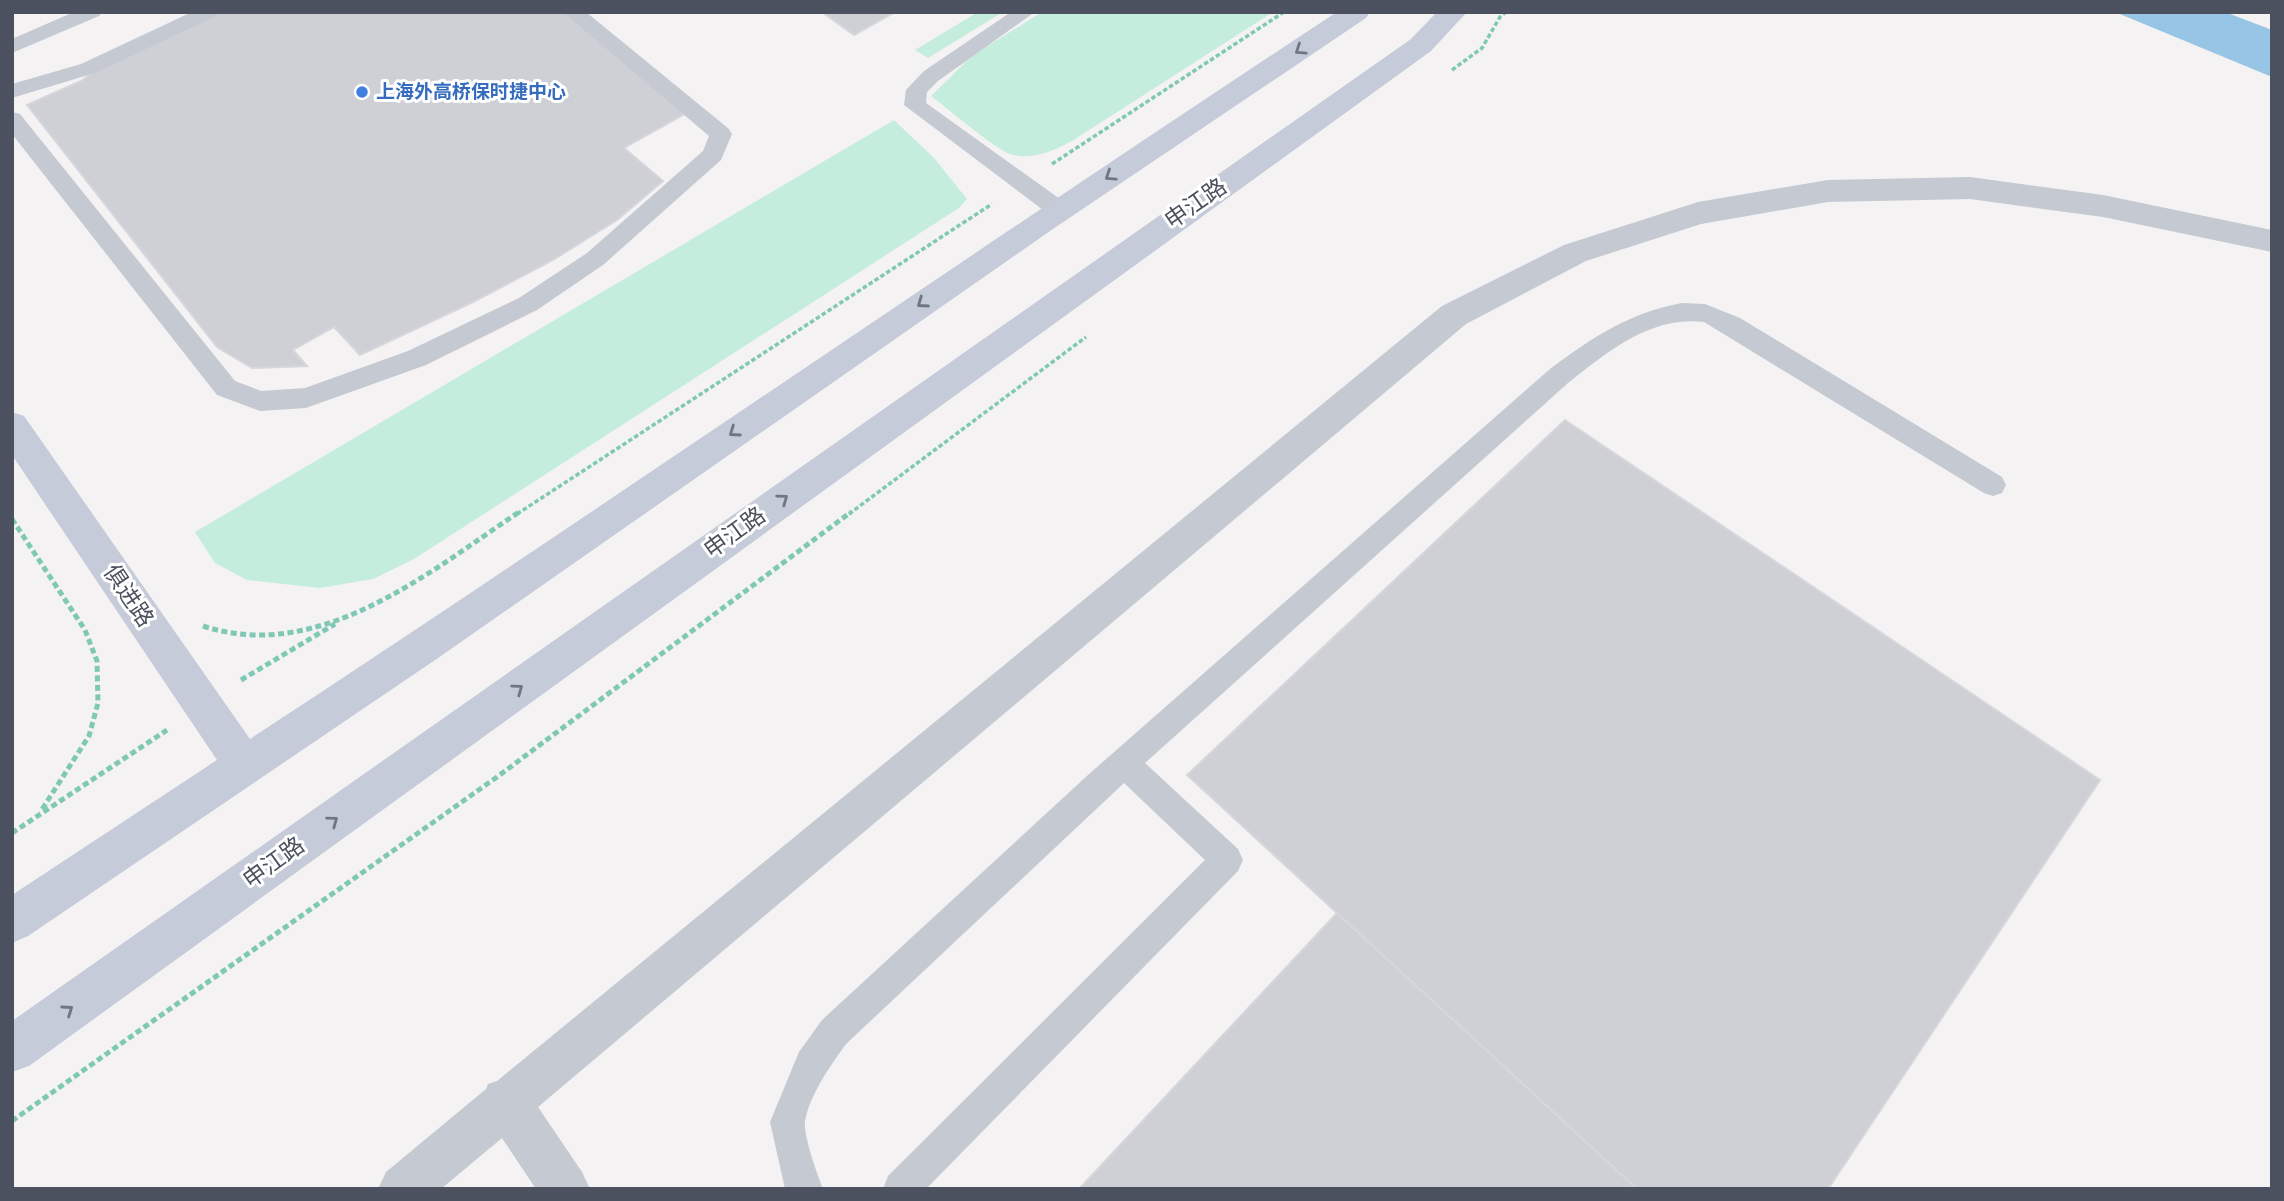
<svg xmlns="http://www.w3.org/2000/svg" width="2284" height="1201" font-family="'Varela Round','Noto Sans SC',sans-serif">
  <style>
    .green { fill: #c5eddd }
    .water { fill: #96c5e6 }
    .building { fill: #cfd0d6; stroke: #d6d7dd; stroke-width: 2 }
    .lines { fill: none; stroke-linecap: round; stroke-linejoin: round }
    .path-far1 { stroke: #7fc9b4; stroke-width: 3.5; stroke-dasharray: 4.5 2.5; stroke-linecap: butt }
    .path { stroke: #7fc9b4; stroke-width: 5; stroke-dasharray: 6 3.5; stroke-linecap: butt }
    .lane { fill: #c4c9d2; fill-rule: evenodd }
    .street { fill: #c4c9d2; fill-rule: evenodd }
    .secondary { fill: #c6cbd9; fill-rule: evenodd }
    .oneway { stroke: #707683 }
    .shop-dot { fill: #3f7fe0; stroke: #fff; stroke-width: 2.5 }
    .labels { text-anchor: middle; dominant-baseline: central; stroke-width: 6; stroke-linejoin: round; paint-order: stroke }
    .far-shop-label { font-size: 19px; font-weight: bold; fill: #366cbe; stroke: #fff; text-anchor: start }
    .street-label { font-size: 23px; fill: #4b515e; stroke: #fff }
  </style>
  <rect width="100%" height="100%" fill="#f4f2f2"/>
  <g class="green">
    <polygon points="978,12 1003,12 928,58 915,50"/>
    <path d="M 1042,12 L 1273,12 L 1072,141 C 1053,151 1031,161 1010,154 C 996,150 946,107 931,96 L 973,55 Z"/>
    <polygon points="894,120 934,158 967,199 959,208 414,559 373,579 320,588 247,580 215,563 195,532"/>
  </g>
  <polygon class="water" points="2115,12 2225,12 2272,30 2272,77"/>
  <g class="building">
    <polygon points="220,12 567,12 690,111 624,148 663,181 617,220 553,260 473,302 360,355 334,327 293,350 307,366 252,368 217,347 27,105 81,81 103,65"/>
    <polygon points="822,12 895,12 854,35"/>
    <polygon points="1565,420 2100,780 1828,1189 1637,1189 1187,775"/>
    <polygon points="1337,913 1637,1189 1079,1189"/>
  </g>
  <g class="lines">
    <g class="path-far1">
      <polyline points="1452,70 1482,48 1500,17 1506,12"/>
      <polyline points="1052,164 1284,12"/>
      <polyline points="517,514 992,204"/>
      <polyline points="849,514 1086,337"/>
    </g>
    <g class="path">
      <polyline points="12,519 85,630 97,661 98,703 89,736 41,811"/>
      <path d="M 203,626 C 319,664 428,573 519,512"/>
      <polyline points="241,680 335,624"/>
      <polyline points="12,833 167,730"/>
      <polyline points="12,1121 497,777 851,512"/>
    </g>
    <g class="lane">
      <polygon points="74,12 102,12 99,16 12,53 12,39"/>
      <polygon points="192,12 219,12 216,16 95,73 12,98 12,84 81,64"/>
      <polygon points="563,12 586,12 729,129 732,134 721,160 603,265 537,310 426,365 306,408 260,411 217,395 12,134 12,112 20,114 235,381 261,391 305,388 408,351 519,298 587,253 703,151 709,136"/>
      <polygon points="1011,12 1035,12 938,81 927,92 926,103 1067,204 1070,210 1067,216 1059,218 1051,216 904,105 906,90 924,71"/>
      <path d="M 1682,303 L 1705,304 L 1740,318 L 2002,477 L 2006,485 L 2002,493 L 1993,496 L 1984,493 L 1704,322 C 1651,315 1607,352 1568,383 L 1145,763 L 1238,849 L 1243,860 L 1238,871 L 926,1189 L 883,1189 L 888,1176 L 1205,860 L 1124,783 L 846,1044 C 831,1065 810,1094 805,1121 C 803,1135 817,1174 823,1189 L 785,1189 L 770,1122 L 799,1052 L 822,1020 L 1088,775 L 1550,369 C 1591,338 1631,312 1682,303 Z"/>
    </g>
    <polygon class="street" points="1970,177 2103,195 2272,230 2272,252 2103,217 1970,199 1828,202 1701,224 1586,261 1466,324 538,1107 582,1172 590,1189 536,1189 502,1138 441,1189 378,1189 386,1172 486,1089 488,1084 497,1081 1442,306 1564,245 1698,202 1828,180"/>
    <g class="secondary">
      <path d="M 1337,12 L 1370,12 L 1366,18 L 1050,231 L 438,658 L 28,936 L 12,943 L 12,895 L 217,760 L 12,455 L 12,412 L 24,416 L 250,739 C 614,500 972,252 1337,12 Z"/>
      <polygon points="1437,12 1467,12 1431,51 29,1066 12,1072 12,1021 1411,39"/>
    </g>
  </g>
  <defs><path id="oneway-chevron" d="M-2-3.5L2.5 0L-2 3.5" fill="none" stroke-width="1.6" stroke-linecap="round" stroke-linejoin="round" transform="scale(1.75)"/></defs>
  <g class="oneway">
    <use href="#oneway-chevron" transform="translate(1300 50) rotate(146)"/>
    <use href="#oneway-chevron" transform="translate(1110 176) rotate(146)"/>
    <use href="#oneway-chevron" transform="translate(922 303) rotate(145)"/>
    <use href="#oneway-chevron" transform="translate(734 432) rotate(145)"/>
    <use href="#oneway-chevron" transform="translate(783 499) rotate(-36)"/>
    <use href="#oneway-chevron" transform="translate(518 689) rotate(-36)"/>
    <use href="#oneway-chevron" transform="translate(333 821) rotate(-36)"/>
    <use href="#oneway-chevron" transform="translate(68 1010) rotate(-35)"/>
  </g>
  <circle class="shop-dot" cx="362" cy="92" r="7"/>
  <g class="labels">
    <g class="far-shop-label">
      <text x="376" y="92">上海外高桥保时捷中心</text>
    </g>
    <g class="street-label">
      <text transform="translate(1196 204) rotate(-35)">申江路</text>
      <text transform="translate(735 533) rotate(-36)">申江路</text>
      <text transform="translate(128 596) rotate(56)">俱进路</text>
      <text transform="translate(274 863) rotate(-36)">申江路</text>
    </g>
  </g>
  <rect width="2284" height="1201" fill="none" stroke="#4b515e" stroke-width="28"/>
</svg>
